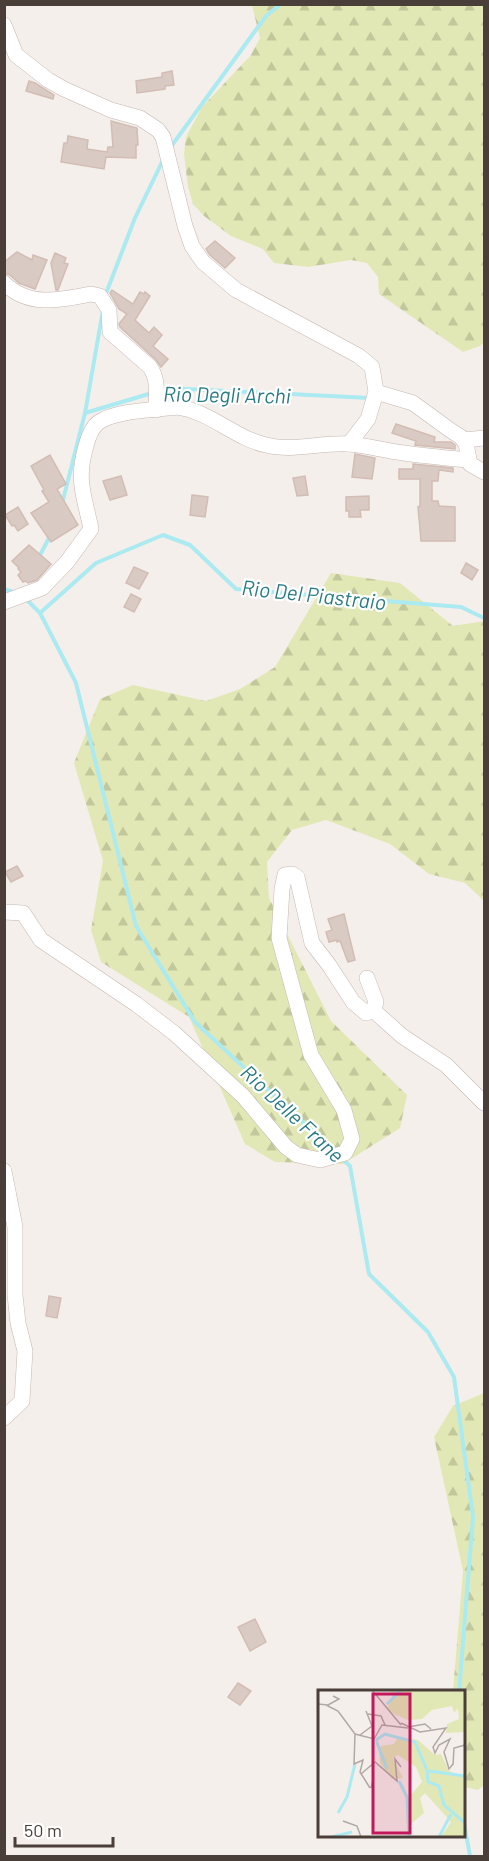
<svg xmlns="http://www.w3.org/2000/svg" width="489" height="1861" font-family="Barlow,sans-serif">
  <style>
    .forest { fill: url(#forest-firs) }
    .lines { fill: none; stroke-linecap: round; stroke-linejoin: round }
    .stream { stroke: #aaeaf0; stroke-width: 4 }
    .building { fill: #dacac4; stroke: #d2bdb4; stroke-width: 1.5 }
    .street-casing { stroke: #c4b7b1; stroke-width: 16 }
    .street { stroke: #fff; stroke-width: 15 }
    .labels { text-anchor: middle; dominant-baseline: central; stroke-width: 4.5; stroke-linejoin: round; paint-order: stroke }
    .water-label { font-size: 21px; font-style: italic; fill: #297b84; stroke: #fff }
    .inset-river { fill: none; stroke: #aaeaf0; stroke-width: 3 }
    .inset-road { fill: none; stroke: #b1a8a4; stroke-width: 1.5 }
    .view { fill: #c2185b; fill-opacity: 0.15; stroke: #c2185b; stroke-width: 3 }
    .inset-edge { fill: none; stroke: #4a3e39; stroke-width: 3 }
  </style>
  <defs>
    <pattern id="forest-firs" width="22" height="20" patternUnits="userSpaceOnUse" patternTransform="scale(1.5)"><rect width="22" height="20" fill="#e2e8b5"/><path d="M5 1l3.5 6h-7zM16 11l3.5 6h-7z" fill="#c3c89c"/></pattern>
  </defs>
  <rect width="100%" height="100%" fill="#f5efeb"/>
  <g class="forest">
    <polygon points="252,5 484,5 484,342 480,346 463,352 379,294 378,277 367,263 351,260 308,267 274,263 263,249 231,236 204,216 193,204 188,187 184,154 186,137 202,107 251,55 260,38"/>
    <polygon points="331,573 400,583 453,626 484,621 484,901 465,883 429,874 390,844 326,820 292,830 267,862 269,898 331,1021 407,1095 400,1128 343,1164 275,1162 245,1144 189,1017 101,962 91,930 103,861 74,763 100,699 133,685 206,701 240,689 275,667"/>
    <polygon points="484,1393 484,1785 478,1790 464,1787 464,1692 453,1691 463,1571 434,1437 453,1406"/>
  </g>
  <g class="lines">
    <g class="stream">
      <polyline points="170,148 266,16 281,4"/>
      <polyline points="105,296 135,218 163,160"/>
      <polyline points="159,391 166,388 370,398"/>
      <polyline points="85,413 103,310"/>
      <polyline points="62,504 85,413 152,393"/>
      <polyline points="38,559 50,536"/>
      <polyline points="4,589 16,593"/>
      <polyline points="25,598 40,613 76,683 136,926 195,1022 334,1151"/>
      <polyline points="40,613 96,563 163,535 190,545 236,589 461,607 484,618"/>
      <polyline points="341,1158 350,1166 369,1274 428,1332 454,1377 473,1517 459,1692"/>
      <polyline points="464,1823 470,1856"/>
    </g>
  </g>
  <g class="building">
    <polygon points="172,71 174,85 165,86 165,89 137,93 136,81 162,77 162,73"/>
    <polygon points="29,81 35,83 54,95 53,99 26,91"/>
    <polygon points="111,121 137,128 138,145 136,145 136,158 106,157 104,169 61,162 64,143 67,143 68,136 88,140 87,149 107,152 108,147 113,147"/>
    <polygon points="215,241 235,258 225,268 210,255 206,249"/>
    <polygon points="17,252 32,260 33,255 47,260 35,289 19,283 10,275 4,273 4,262"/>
    <polygon points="55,253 66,258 64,263 68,264 58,290 56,290 51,263"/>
    <polygon points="112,290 133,304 140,292 144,294 145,292 150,296 135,320 149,333 154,327 162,335 153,346 168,359 161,367 156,360 120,327 119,324 127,314 119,309 110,293"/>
    <polygon points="396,424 435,437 434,442 451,442 455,445 455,449 415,445 416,441 392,433"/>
    <polygon points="355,454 375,458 372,479 352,477"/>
    <polygon points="50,455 66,484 57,489 78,525 51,542 31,513 49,502 42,491 44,490 31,466"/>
    <polygon points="413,464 453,468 453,472 439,470 438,481 432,481 432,501 438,501 439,506 455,507 455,541 421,541 418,507 420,506 420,479 399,479 399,469 413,469"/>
    <polygon points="121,476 127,495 110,500 103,481"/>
    <polygon points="305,476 308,495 297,496 293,478"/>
    <polygon points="192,495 208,497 205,517 190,515"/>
    <polygon points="369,496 369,510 360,510 361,517 349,517 349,511 346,511 346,497"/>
    <polygon points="18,507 28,524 18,531 14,525 12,526 5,515"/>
    <polygon points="29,545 51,564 37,580 28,583 26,581 23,582 18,575 21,572 18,569 19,568 12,561"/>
    <polygon points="466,563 478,570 472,580 461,573"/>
    <polygon points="134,567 148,573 139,589 126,583"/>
    <polygon points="131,594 141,599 134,612 124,607"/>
    <polygon points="17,866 23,876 11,882 5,872"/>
    <polygon points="344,914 355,960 348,962 340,941 337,942 337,940 329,942 326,932 332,930 328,919"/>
    <polygon points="49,1296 61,1298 57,1318 46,1316"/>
    <polygon points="255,1619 266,1642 250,1651 238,1627"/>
    <polygon points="238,1683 251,1691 240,1705 228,1697"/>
  </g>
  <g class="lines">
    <defs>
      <g id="street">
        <polyline points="4,25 16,55 48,80 64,89 111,110 140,118 158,130 163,137 185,226 192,246 203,262 236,290 359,356 372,367 376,392 368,419 349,444"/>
        <path d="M 4,283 C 29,308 61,300 91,294 L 100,296 L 109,310 L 110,332 L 150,367 C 159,380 156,395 156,410"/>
        <polyline points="376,392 413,403 450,430 461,437 466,444 470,464 484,472"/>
        <polyline points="464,440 484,438"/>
        <path d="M 4,602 L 42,588 L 67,562 L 91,529 C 84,495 76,480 86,446 C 88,438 92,427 99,422 C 118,410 155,410 177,407 C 210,411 234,438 266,445 C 294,452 321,442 349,444 C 367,445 385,451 404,453 C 425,456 447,458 468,460"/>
        <polyline points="4,912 23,913 41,940 136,1004 174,1033 243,1096 286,1147 297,1155 320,1160 345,1153 352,1139 344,1110 311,1055 279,938 282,889 285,875 292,874 297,877 312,943 329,965 353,1002 366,1013 373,1010 376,1002 367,978"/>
        <polyline points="373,1010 402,1036 446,1065 484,1103"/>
        <polyline points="4,1171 15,1227 15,1295 18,1323 25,1351 22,1401 4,1418"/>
      </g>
    </defs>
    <use href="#street" class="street-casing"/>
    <use href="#street" class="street"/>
  </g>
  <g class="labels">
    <g class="water-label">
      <text transform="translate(227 394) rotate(1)">Rio Degli Archi</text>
      <text transform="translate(314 594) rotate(6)">Rio Del Piastraio</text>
      <text transform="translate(293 1113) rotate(43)">Rio Delle Frane</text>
    </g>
  </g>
  <g transform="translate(318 1690)">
    <rect width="147" height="147" fill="#f5efeb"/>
    <path d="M 72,0 L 147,0 L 147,42 L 128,43 L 129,34 L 141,29 L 140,18 L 136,23 L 134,16 L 114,20 L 104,29 L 90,30 L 76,24 L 69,18 L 75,7 ZM 80,47 L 100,50 L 117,65 L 123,64 L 131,81 L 144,87 L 147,82 L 147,147 L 123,147 L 133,132 L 107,103 L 102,108 L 106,123 L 89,137 L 88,111 L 104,92 L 98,77 L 80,65 L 75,68 L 85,88 L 74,89 L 62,73 L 61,61 L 63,56 L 76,54 Z" fill="#e2e8b5"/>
    <path class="inset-river" d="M 69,14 L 83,0M 58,50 L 67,44 L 97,52 L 109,80 L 110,92 L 121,96 L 126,115 L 147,133M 58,50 L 69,79M 111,81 L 147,86M 81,91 L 89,107 L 91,147M 20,123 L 29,107 L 37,74M 14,147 L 34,142M 121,147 L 133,124"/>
    <path class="inset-road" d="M 54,0 L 83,35M 0,14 L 10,15 L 21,9 L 15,6M 8,15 L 20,21 L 37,44 L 36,74 L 45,70 L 42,82 L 52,98M 50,24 L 63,26 L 67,35M 83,33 L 102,42 L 128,38 L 115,57 L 117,63 L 121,55 L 132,49 L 126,62 L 131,79 L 135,74M 90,37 L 107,34 L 113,39M 37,44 L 56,49 L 64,35 L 90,38M 42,45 L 54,36 L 48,21M 135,75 L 136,58 L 147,55M 43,84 L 57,72 L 79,91 L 77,69 L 83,77M 53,98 L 55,90 L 55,110M 25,131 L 39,136 L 43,147"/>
    <path class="view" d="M 55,4 L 92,4 L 92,143 L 55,143 Z"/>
    <rect width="147" height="147" class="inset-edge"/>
  </g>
  <rect width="489" height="1861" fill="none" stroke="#4a3e39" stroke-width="12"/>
  <path d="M15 1837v9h98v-9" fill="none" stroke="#4a3e39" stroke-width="3"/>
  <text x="24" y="1837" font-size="18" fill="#4a3e39" stroke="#ffffff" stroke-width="4.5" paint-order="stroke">50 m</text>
</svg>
